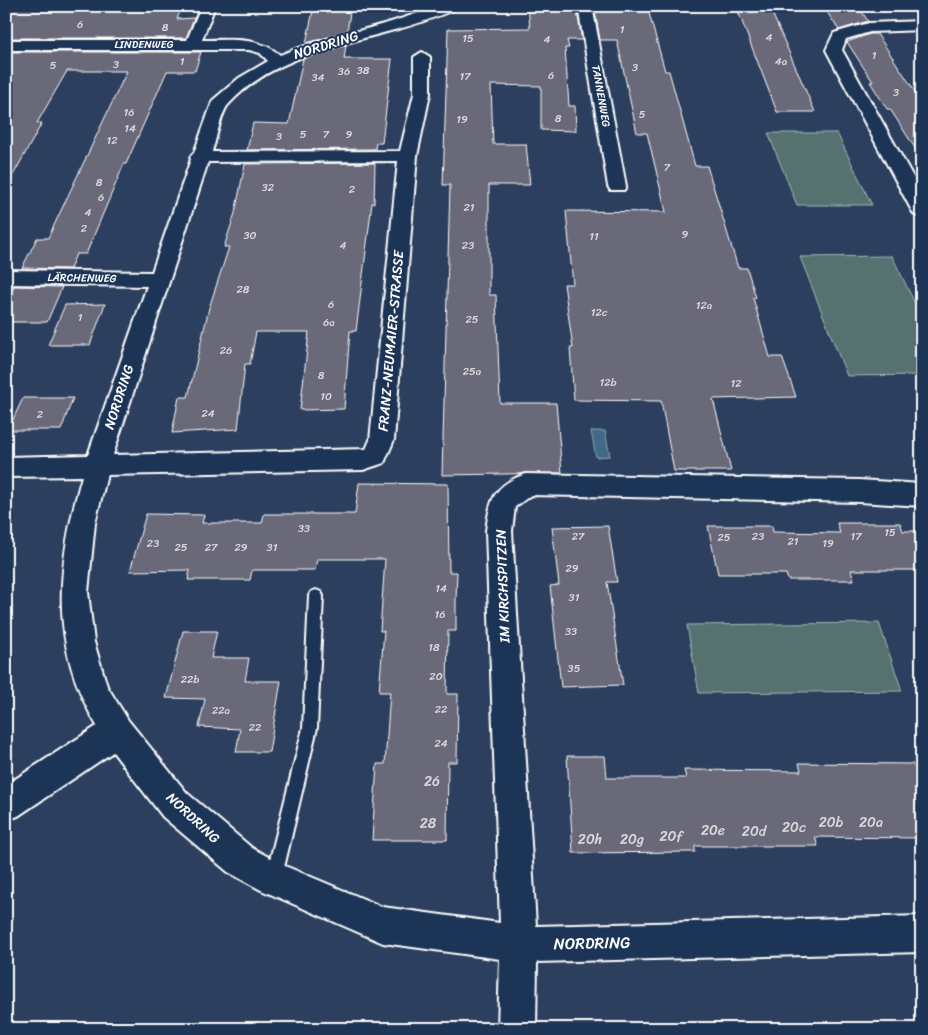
<svg xmlns="http://www.w3.org/2000/svg" width="928" height="1035" font-family="Sriracha,sans-serif">
  <style>
    .green { fill: #557270; stroke: #aab8b8 }
    .water { fill: #406a87; stroke: #8ca6b7 }
    .building { fill: #6a697a; stroke: #fff }
    .lines { fill: none; stroke-linecap: round; stroke-linejoin: round }
    .service-casing { stroke: #fff; stroke-width: 4 }
    .minor-casing { stroke: #fff; stroke-width: 4 }
    .service { fill: #1d3557; fill-rule: evenodd }
    .minor { fill: #1d3557; fill-rule: evenodd }
    .labels { text-anchor: middle; dominant-baseline: central; stroke-width: 4; stroke-linejoin: round; paint-order: stroke }
    .number-label { font-size: 11px; fill: #dadade }
    .far-street-label { font-size: 11px; fill: #fff; stroke: #1d3557 }
    .street-label { font-size: 14px; fill: #fff; stroke: #1d3557 }
    .near-number-label { font-size: 14px; fill: #dadade }
    .near-street-label { font-size: 16px; fill: #fff; stroke: #1d3557 }
  </style>
  <rect width="100%" height="100%" fill="#2c3f5e"/>
  <filter id="ink" filterUnits="userSpaceOnUse"><feTurbulence type="fractalNoise" baseFrequency=".02" numOctaves="2"/><feDisplacementMap in="SourceGraphic" scale="10" xChannelSelector="R" yChannelSelector="G"/><feConvolveMatrix kernelMatrix="1 2 1 2 8 2 1 2 1" color-interpolation-filters="sRGB"/></filter>
  <g filter="url(#ink)">
    <g class="green">
      <polygon points="768,133 837,133 872,205 797,205"/>
      <polygon points="892,256 922,318 922,375 847,376 800,257"/>
      <polygon points="879,623 902,691 699,693 687,625"/>
    </g>
    <polygon class="water" points="591,431 605,431 610,456 596,457"/>
    <g class="building">
      <polygon points="14,6 182,6 177,19 194,18 186,38 6,38 6,17"/>
      <polygon points="314,6 351,6 347,32 306,43"/>
      <polygon points="528,6 576,6 582,40 567,40 569,48 565,48 569,106 575,106 576,131 541,130 541,86 491,85 493,144 526,144 530,185 489,185 489,295 496,295 500,403 556,403 562,473 442,475 450,185 443,185 448,29 530,28"/>
      <polygon points="594,6 647,6 665,71 669,71 695,166 707,166 738,268 747,268 756,298 753,298 770,357 782,357 796,397 713,399 731,471 674,471 661,401 574,400 570,348 573,348 564,284 573,284 566,211 666,212 647,133 637,133 617,40 600,40"/>
      <polygon points="736,6 769,6 815,112 777,112"/>
      <polygon points="823,6 858,6 868,21 839,30"/>
      <polygon points="870,34 877,34 922,102 922,159 890,109 887,109 870,82 873,82 847,42"/>
      <polygon points="346,45 344,59 392,59 382,143 376,143 375,149 247,150 253,123 289,124 303,59"/>
      <polygon points="6,52 201,52 195,71 167,71 126,164 124,164 86,254 76,254 70,269 22,268 37,238 48,238 127,71 67,71 37,123 42,123 6,188"/>
      <polygon points="375,163 374,203 372,203 356,331 350,331 344,409 300,410 309,332 256,332 250,364 245,364 238,429 172,433 179,397 188,397 209,308 229,247 224,247 235,213 245,164"/>
      <polygon points="14,286 62,287 47,322 6,322 6,301"/>
      <polygon points="105,304 90,345 48,345 65,305"/>
      <polygon points="23,398 73,398 61,430 8,430"/>
      <polygon points="359,483 448,484 449,572 457,572 456,600 456,631 448,631 447,694 458,694 457,762 448,762 447,840 372,840 377,764 385,764 390,692 379,692 384,631 380,631 385,559 317,559 315,570 252,570 250,580 188,580 190,570 130,571 146,514 204,515 202,523 262,523 264,514 355,514"/>
      <polygon points="837,523 900,523 903,531 922,531 922,570 851,570 854,580 788,580 786,574 718,574 708,526 772,526 773,532 840,533"/>
      <polygon points="608,526 617,582 607,582 623,685 561,687 550,586 559,585 552,527"/>
      <polygon points="183,631 217,631 211,658 249,658 245,681 281,681 269,752 236,752 240,729 199,727 205,699 166,698"/>
      <polygon points="567,756 605,756 607,778 686,778 684,770 801,771 799,763 913,764 922,790 922,838 815,837 818,846 695,846 695,852 573,853"/>
    </g>
    <g class="lines">
      <defs>
        <polygon id="service" points="316,590 321,592 323,596 317,728 282,876 280,882 274,884 268,882 266,876 303,728 309,596 311,592"/>
        <g id="minor">
          <path d="M 201,6 L 215,6 L 202,40 C 230,40 258,36 280,55 C 313,41 349,34 384,24 C 410,17 430,6 458,6 L 456,9 C 436,17 416,25 394,30 C 337,46 270,58 228,105 C 221,113 216,140 212,152 L 400,151 L 414,94 L 414,57 L 422,52 L 430,57 L 430,94 L 417,156 L 394,440 L 384,463 L 363,470 L 107,475 L 95,523 L 88,592 L 94,642 L 107,686 L 128,720 L 187,793 L 252,848 L 285,866 L 383,907 L 500,923 L 486,531 C 490,500 493,485 526,474 L 859,480 L 922,484 L 922,506 L 859,502 L 531,495 L 515,507 L 512,531 L 536,926 L 922,916 L 922,952 L 537,962 L 536,1029 L 498,1029 L 500,959 L 383,943 L 261,890 L 228,872 L 163,817 L 113,752 L 18,816 L 6,820 L 6,785 L 97,726 C 48,643 57,564 82,476 L 6,477 L 6,457 L 88,455 L 147,286 L 6,284 L 6,270 L 152,272 L 191,159 L 190,157 L 194,153 L 213,100 L 239,78 L 268,61 L 260,53 L 249,50 L 6,50 L 6,40 L 187,40 ZM 398,161 L 370,440 L 366,449 L 113,455 L 208,162 Z"/>
          <polygon points="578,6 592,6 626,186 624,190 610,190 608,186"/>
          <polygon points="922,21 922,30 870,32 846,39 842,50 922,193 922,217 915,215 912,211 826,50 834,33 869,23"/>
        </g>
      </defs>
      <use href="#service" class="service-casing"/>
      <use href="#minor" class="minor-casing"/>
      <use href="#service" class="service"/>
      <use href="#minor" class="minor"/>
    </g>
  </g>
  <g class="labels">
    <g class="number-label">
      <text x="80" y="24">6</text>
      <text x="165" y="27">8</text>
      <text x="622" y="29">1</text>
      <text x="769" y="37">4</text>
      <text x="468" y="38">15</text>
      <text x="547" y="39">4</text>
      <text x="874" y="55">1</text>
      <text x="182" y="61">1</text>
      <text x="781" y="61">4a</text>
      <text x="116" y="64">3</text>
      <text x="53" y="65">5</text>
      <text x="635" y="67">3</text>
      <text x="363" y="70">38</text>
      <text x="344" y="71">36</text>
      <text x="551" y="75">6</text>
      <text x="465" y="76">17</text>
      <text x="318" y="77">34</text>
      <text x="896" y="92">3</text>
      <text x="129" y="112">16</text>
      <text x="642" y="114">5</text>
      <text x="558" y="118">8</text>
      <text x="462" y="119">19</text>
      <text x="130" y="128">14</text>
      <text x="303" y="134">5</text>
      <text x="326" y="134">7</text>
      <text x="349" y="134">9</text>
      <text x="279" y="136">3</text>
      <text x="112" y="140">12</text>
      <text x="667" y="167">7</text>
      <text x="99" y="182">8</text>
      <text x="268" y="187">32</text>
      <text x="352" y="189">2</text>
      <text x="101" y="197">6</text>
      <text x="469" y="207">21</text>
      <text x="88" y="212">4</text>
      <text x="84" y="228">2</text>
      <text x="685" y="234">9</text>
      <text x="250" y="235">30</text>
      <text x="594" y="236">11</text>
      <text x="343" y="245">4</text>
      <text x="468" y="245">23</text>
      <text x="243" y="289">28</text>
      <text x="331" y="304">6</text>
      <text x="704" y="305">12a</text>
      <text x="599" y="312">12c</text>
      <text x="80" y="317">1</text>
      <text x="472" y="319">25</text>
      <text x="329" y="322">6a</text>
      <text x="226" y="350">26</text>
      <text x="472" y="371">25a</text>
      <text x="321" y="375">8</text>
      <text x="608" y="382">12b</text>
      <text x="736" y="383">12</text>
      <text x="326" y="396">10</text>
      <text x="208" y="413">24</text>
      <text x="40" y="414">2</text>
      <text x="304" y="528">33</text>
      <text x="890" y="532">15</text>
      <text x="578" y="536">27</text>
      <text x="758" y="536">23</text>
      <text x="856" y="536">17</text>
      <text x="724" y="537">25</text>
      <text x="793" y="541">21</text>
      <text x="153" y="543">23</text>
      <text x="828" y="543">19</text>
      <text x="181" y="547">25</text>
      <text x="211" y="547">27</text>
      <text x="241" y="547">29</text>
      <text x="272" y="547">31</text>
      <text x="572" y="568">29</text>
      <text x="441" y="588">14</text>
      <text x="574" y="597">31</text>
      <text x="440" y="614">16</text>
      <text x="571" y="631">33</text>
      <text x="434" y="647">18</text>
      <text x="574" y="668">35</text>
      <text x="436" y="676">20</text>
      <text x="190" y="679">22b</text>
      <text x="441" y="709">22</text>
      <text x="221" y="710">22a</text>
      <text x="255" y="727">22</text>
      <text x="441" y="743">24</text>
    </g>
    <g class="far-street-label">
      <text x="144" y="44">LINDENWEG</text>
      <text transform="translate(601 96) rotate(80)">TANNENWEG</text>
      <text transform="translate(82 278) rotate(1)">LÄRCHENWEG</text>
    </g>
    <g class="street-label">
      <text transform="translate(326 45) rotate(-17)">NORDRING</text>
      <text transform="translate(391 341) rotate(-85)">FRANZ-NEUMAIER-STRASSE</text>
      <text transform="translate(119 397) rotate(-72)">NORDRING</text>
      <text transform="translate(503 586) rotate(-92)">IM KIRCHSPITZEN</text>
      <text transform="translate(193 818) rotate(43)">NORDRING</text>
    </g>
    <g class="near-number-label">
      <text x="432" y="781">26</text>
      <text x="831" y="822">20b</text>
      <text x="871" y="822">20a</text>
      <text x="428" y="823">28</text>
      <text x="794" y="827">20c</text>
      <text x="713" y="830">20e</text>
      <text x="754" y="831">20d</text>
      <text x="671" y="836">20f</text>
      <text x="590" y="839">20h</text>
      <text x="632" y="839">20g</text>
    </g>
    <g class="near-street-label">
      <text transform="translate(592 943) rotate(-1)">NORDRING</text>
    </g>
  </g>
  <rect width="928" height="1035" fill="none" stroke="#1d3557" stroke-width="25"/>
  <rect x="12" y="12" width="903" height="1010" fill="none" stroke="#fff" stroke-width="2" filter="url(#ink)"/>
</svg>
